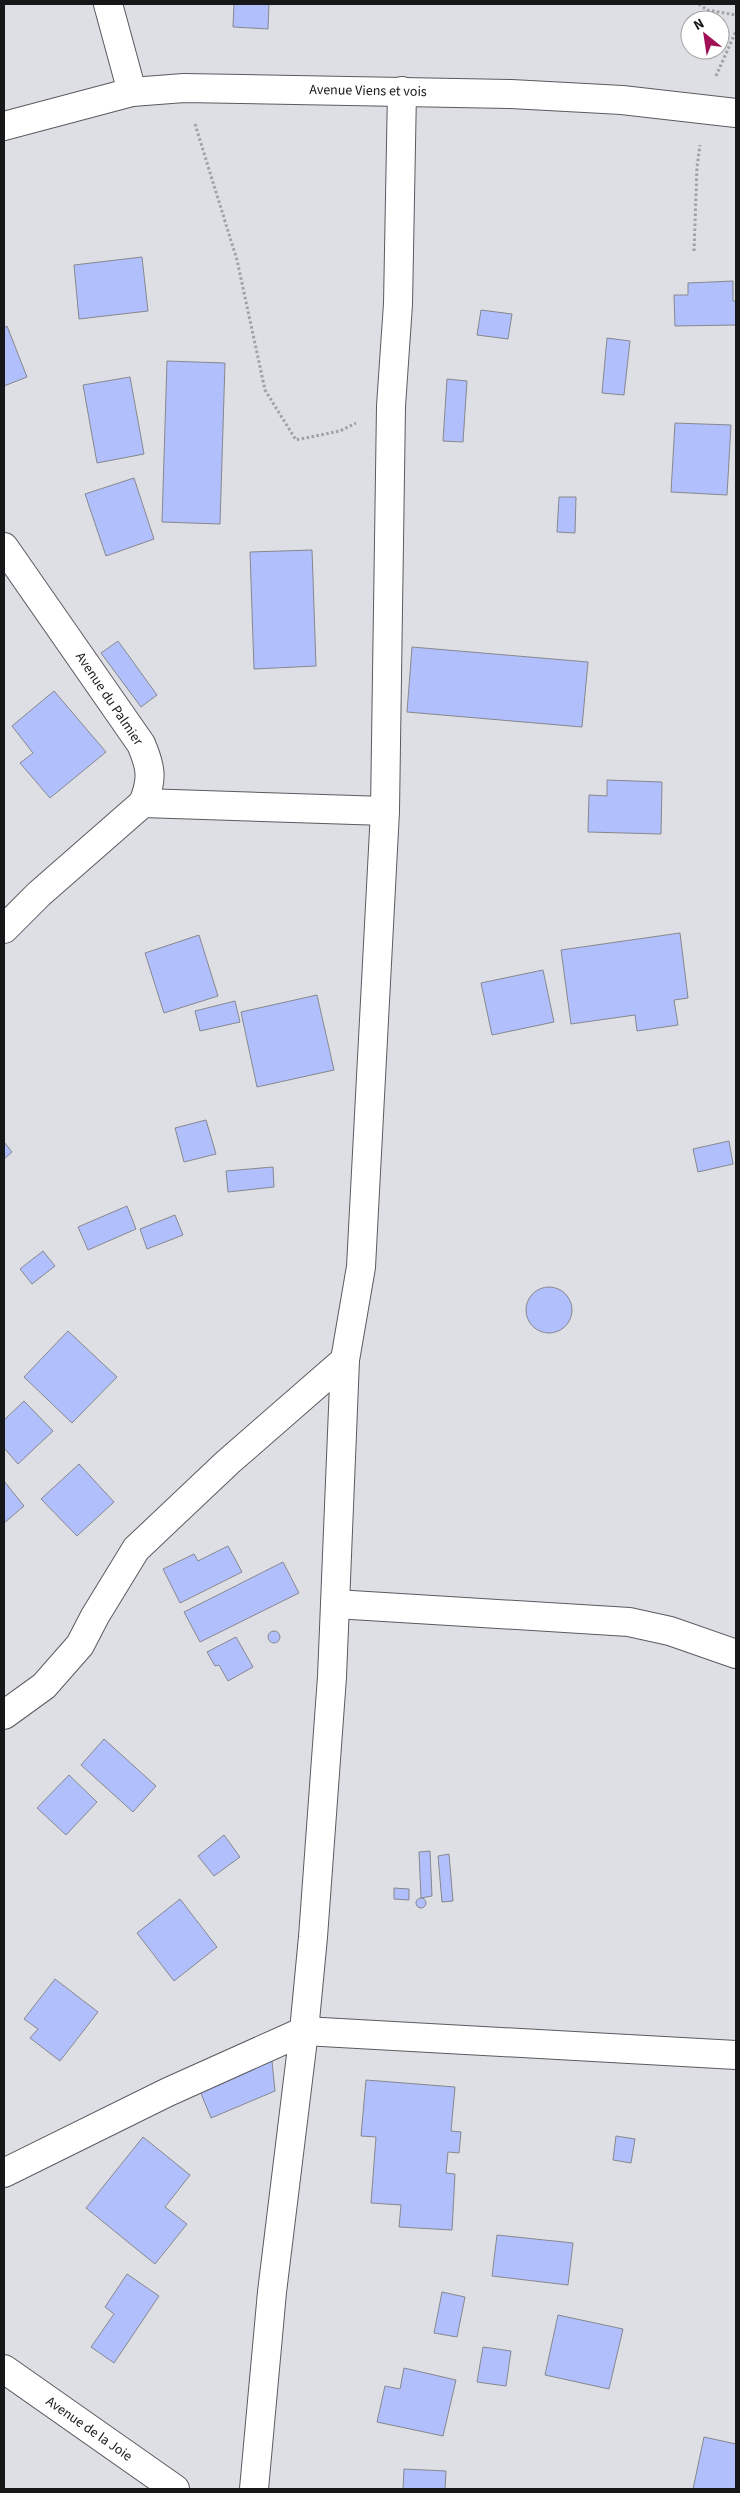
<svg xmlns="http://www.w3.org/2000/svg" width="740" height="2493" font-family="'Source Sans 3',sans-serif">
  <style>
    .building { fill: #b1bffc; stroke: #87888e }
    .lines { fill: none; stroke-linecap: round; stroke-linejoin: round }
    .minor-casing { stroke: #5a5b61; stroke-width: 30 }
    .path { stroke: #9fa1a6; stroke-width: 3; stroke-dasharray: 2.5 2.5; stroke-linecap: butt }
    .minor { stroke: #fff; stroke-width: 28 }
    .labels { text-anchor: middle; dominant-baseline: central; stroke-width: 4.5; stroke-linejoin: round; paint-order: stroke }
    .street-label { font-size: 14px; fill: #161719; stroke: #fff }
  </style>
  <rect width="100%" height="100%" fill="#dddfe5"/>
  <g class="building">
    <polygon points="234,4 269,4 268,29 233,27"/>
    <polygon points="142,257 148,311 79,319 74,265"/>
    <polygon points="733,281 733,301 736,301 736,325 675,326 674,295 688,295 688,283"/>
    <polygon points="481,310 512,314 508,339 477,335"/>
    <polygon points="7,326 27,377 4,386 4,328"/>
    <polygon points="607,338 630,341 624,395 602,393"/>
    <polygon points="167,361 225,363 220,524 162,522"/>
    <polygon points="130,377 144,454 97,463 83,385"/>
    <polygon points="447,379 467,381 463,442 443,441"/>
    <polygon points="675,423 731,425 727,495 671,492"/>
    <polygon points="134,478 154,539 106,556 85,494"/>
    <polygon points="559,497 576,497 575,533 557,532"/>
    <polygon points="312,550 316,666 254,669 250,552"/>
    <polygon points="118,641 157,695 141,707 101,653"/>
    <polygon points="412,647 588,662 582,727 407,712"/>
    <polygon points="54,691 106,752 50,798 20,763 33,753 12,726"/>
    <polygon points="607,780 662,782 661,834 588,832 589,795 607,796"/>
    <polygon points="680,933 688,998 674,1000 678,1025 637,1031 635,1015 571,1024 561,950"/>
    <polygon points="199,935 218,996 164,1013 145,953"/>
    <polygon points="543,970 554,1022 492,1035 481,983"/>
    <polygon points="317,995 334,1070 257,1087 241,1012"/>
    <polygon points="235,1001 240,1022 200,1031 195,1011"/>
    <polygon points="206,1120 216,1154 184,1162 175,1128"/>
    <polygon points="729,1141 733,1164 698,1172 693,1149"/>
    <polygon points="4,1142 12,1152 4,1159"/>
    <polygon points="273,1167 274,1187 228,1192 226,1171"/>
    <polygon points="127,1206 136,1229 88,1250 78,1227"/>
    <polygon points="175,1215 183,1235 147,1249 140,1229"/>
    <polygon points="43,1251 55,1266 32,1284 20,1269"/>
    <circle cx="549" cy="1310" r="23"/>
    <polygon points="68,1331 117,1377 72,1423 24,1377"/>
    <polygon points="24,1401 53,1431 18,1464 4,1448 4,1420"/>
    <polygon points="79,1464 114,1502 77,1536 41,1499"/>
    <polygon points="4,1481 24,1506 4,1523"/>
    <polygon points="228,1546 242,1572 180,1603 163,1569 194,1554 198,1561"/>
    <polygon points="283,1562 299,1593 200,1642 184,1612"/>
    <circle cx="274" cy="1637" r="6"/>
    <polygon points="236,1637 253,1667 228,1681 219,1665 215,1666 207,1652"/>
    <polygon points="104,1739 156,1786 133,1812 81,1765"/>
    <polygon points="69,1775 97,1802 66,1835 37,1808"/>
    <polygon points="224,1835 240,1857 214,1876 198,1856"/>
    <polygon points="430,1851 432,1896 421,1898 419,1852"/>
    <polygon points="449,1854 453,1901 442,1902 438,1856"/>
    <polygon points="394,1888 409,1889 409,1900 394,1899"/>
    <circle cx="421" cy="1903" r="5"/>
    <polygon points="180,1899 217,1947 174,1981 137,1933"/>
    <polygon points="55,1979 98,2012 60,2061 30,2038 38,2029 24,2019"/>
    <polygon points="272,2061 275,2091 211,2118 200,2091"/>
    <polygon points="366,2080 455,2087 451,2131 461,2132 459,2153 448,2152 446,2173 455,2174 452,2230 399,2227 401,2205 371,2203 376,2137 361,2136"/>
    <polygon points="616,2136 635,2139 631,2163 613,2160"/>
    <polygon points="143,2137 190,2175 165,2207 187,2224 155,2264 86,2208"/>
    <polygon points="497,2235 573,2243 568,2285 492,2276"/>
    <polygon points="127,2274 159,2296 114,2363 91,2347 114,2314 105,2307"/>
    <polygon points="442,2292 465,2297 457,2337 434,2333"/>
    <polygon points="558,2315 623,2329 609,2389 545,2375"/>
    <polygon points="483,2347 511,2351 506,2386 477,2382"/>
    <polygon points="404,2368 456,2380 443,2436 377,2422 385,2386 400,2389"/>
    <polygon points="704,2437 736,2444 736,2489 693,2489"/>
    <polygon points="404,2469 446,2471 445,2489 403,2489"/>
  </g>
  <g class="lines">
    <defs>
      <g id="minor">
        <polyline points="108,4 132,92"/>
        <polyline points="4,126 132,92 184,88 511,94 622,100 736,113"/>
        <path d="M 4,547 L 141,744 C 151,767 153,779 143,803 L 39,894 L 4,929"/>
        <polyline points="143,803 385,811"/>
        <polyline points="335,1604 629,1622 670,1631 736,1654"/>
        <polyline points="4,1715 44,1686 80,1645 95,1616 136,1549 228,1462 345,1360"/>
        <polyline points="4,2173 168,2092 304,2031 736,2055"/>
        <polyline points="4,2369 175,2489"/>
        <polyline points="254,2489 272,2292 304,2031 313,1937 332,1677 345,1360 361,1267 385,811 391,406 398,304 402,91"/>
      </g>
    </defs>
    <use href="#minor" class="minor-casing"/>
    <g class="path">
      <polyline points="699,4 707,10 736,15"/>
      <polyline points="716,76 736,31"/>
      <polyline points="195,124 237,260 265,390 296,440 340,431 356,423"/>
      <polyline points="694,251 697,167 700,145"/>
    </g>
    <use href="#minor" class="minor"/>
  </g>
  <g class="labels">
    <g class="street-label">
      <text transform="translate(368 91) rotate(1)">Avenue Viens et vois</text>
      <text transform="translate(109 699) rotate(56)">Avenue du Palmier</text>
      <text transform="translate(89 2429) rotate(35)">Avenue de la Joie</text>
    </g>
  </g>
  <rect width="740" height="2493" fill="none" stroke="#161719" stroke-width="10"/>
  <g transform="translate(705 35) rotate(330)"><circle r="24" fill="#ffffff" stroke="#a2a2a3"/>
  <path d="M0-4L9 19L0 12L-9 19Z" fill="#a11056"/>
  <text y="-8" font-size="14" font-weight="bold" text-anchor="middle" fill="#161719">N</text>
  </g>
</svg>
